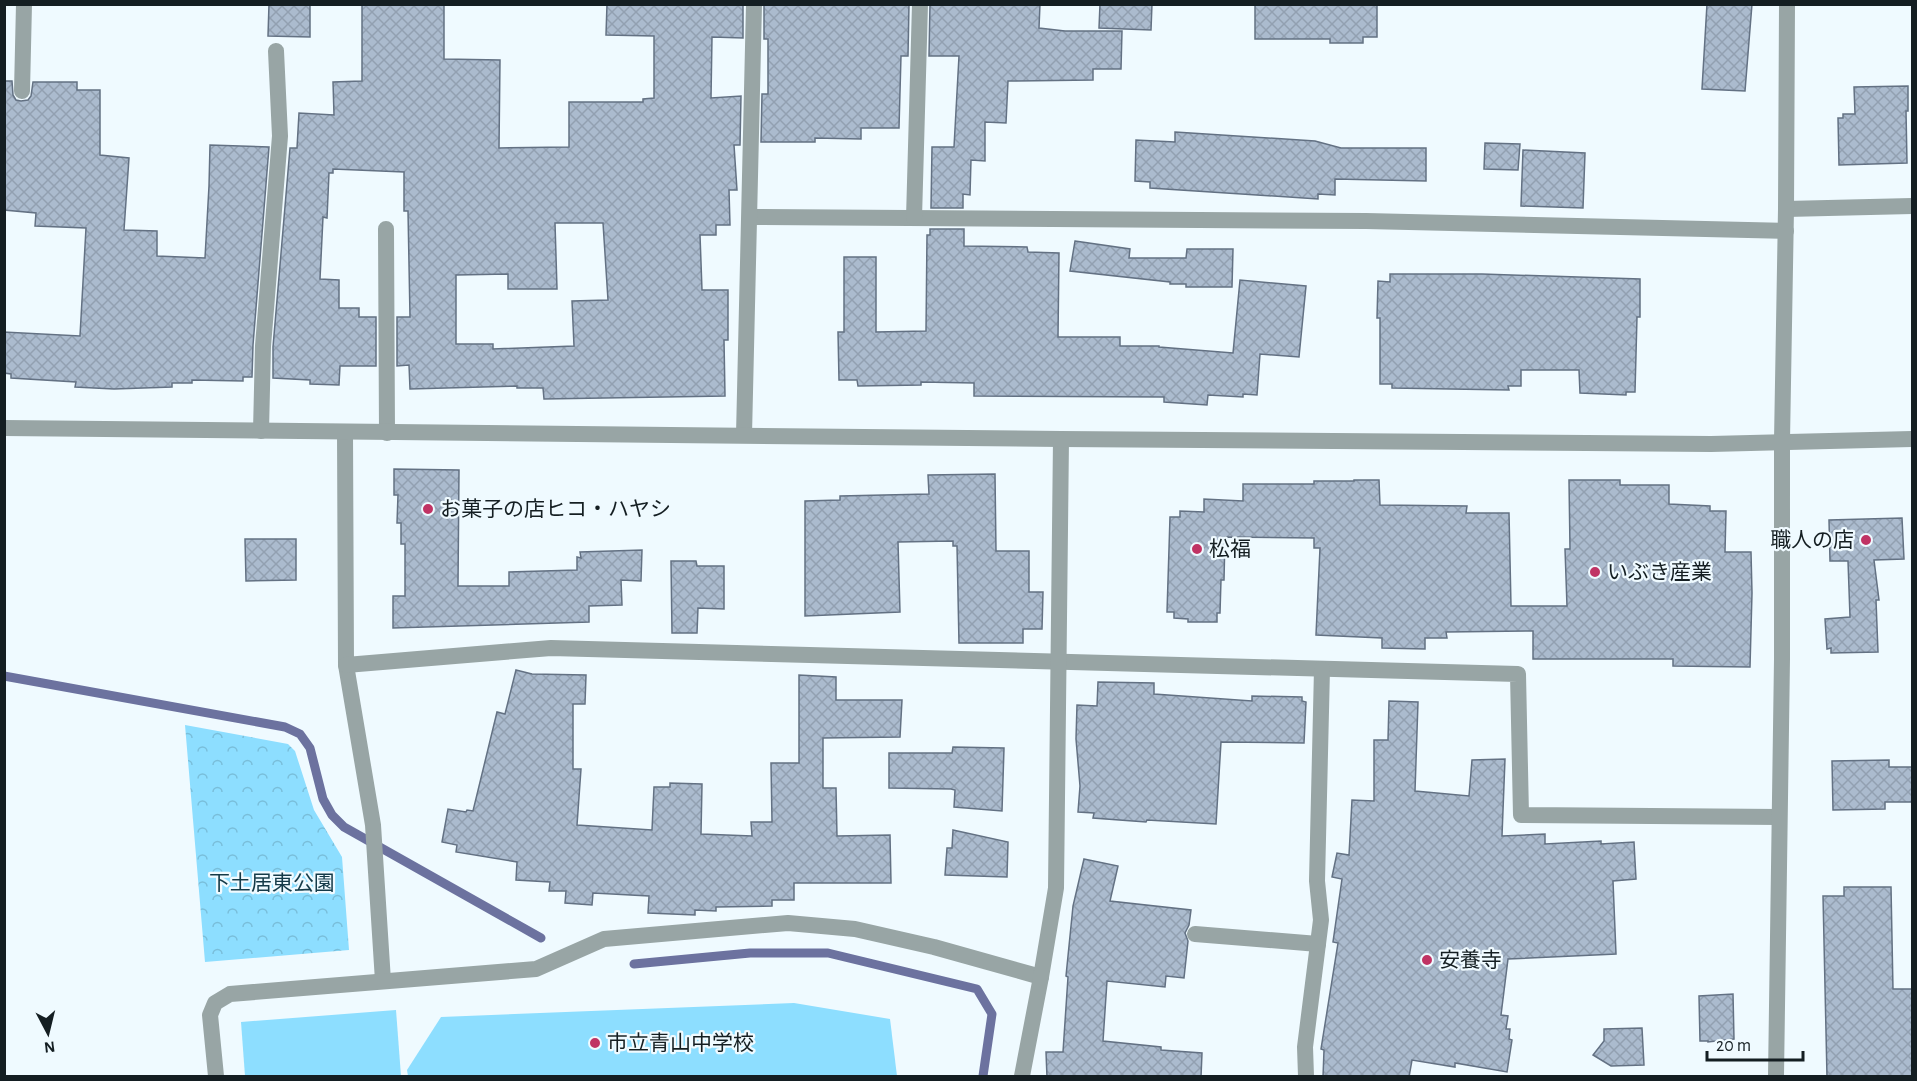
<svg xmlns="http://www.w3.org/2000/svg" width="1917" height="1081" font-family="'Alegreya Sans','Noto Sans JP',sans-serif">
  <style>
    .grass { fill: #8ddeff }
    .park { fill: url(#park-crowns) }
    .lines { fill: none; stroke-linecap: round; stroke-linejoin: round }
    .stream { stroke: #6c729f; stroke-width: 9 }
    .building { fill: url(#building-cross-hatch); stroke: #637183; stroke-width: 1.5; fill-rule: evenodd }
    .minor { stroke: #98a5a5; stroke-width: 16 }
    .tertiary { stroke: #98a5a5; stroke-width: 16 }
    .poi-dot { fill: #c03364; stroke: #effaff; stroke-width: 2 }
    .labels { text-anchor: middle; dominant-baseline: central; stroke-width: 4.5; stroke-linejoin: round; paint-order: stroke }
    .poi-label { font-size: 21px; fill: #141e22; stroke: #effaff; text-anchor: start }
    .park-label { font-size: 21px; fill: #143a48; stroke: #effaff }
  </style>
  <defs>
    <pattern id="park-crowns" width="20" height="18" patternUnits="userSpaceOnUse" patternTransform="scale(1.5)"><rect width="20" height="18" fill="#8ddeff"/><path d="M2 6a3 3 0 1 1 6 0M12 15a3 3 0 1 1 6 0" fill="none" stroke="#79beda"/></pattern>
    <pattern id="building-cross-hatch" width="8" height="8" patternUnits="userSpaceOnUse" patternTransform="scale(1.5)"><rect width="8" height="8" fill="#abbbce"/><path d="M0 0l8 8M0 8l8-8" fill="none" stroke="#92a0b1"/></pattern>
  </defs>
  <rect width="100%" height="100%" fill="#effaff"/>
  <g class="grass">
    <polygon points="794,1003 890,1019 897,1076 408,1076 407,1070 441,1017"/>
    <polygon points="396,1010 401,1076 245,1076 241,1022"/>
  </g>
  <polygon class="park" points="185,725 288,744 295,751 314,810 342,857 349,950 205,962"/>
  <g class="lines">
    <g class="stream">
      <polyline points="4,676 285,727 300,734 310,748 323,799 332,815 344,827 541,938"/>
      <polyline points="634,964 750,953 828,953 977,989 992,1014 983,1076"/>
    </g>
  </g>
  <g class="building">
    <polygon points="269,4 310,4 310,37 268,36"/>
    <path d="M 362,4 L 444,4 L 444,59 L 500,60 L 499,148 L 569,147 L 569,102 L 643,102 L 643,99 L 654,98 L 654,36 L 606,35 L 607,4 L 743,4 L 743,38 L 712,37 L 711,98 L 741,96 L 740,145 L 734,145 L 737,190 L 729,190 L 730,225 L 716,225 L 716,235 L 700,235 L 702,290 L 728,290 L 728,340 L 724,340 L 725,396 L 544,399 L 543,388 L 517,388 L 517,386 L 410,389 L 409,365 L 397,366 L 397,317 L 410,317 L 408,211 L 404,211 L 404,172 L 333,169 L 333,173 L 329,173 L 327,218 L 323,217 L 320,279 L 339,280 L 339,308 L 359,308 L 359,317 L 376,317 L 376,366 L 340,366 L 339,385 L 310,384 L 310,380 L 273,378 L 273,347 L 290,148 L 297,148 L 299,113 L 334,115 L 333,82 L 362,81 ZM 555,223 L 603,223 L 608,300 L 572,301 L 574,346 L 493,349 L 493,344 L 456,344 L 456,275 L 508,274 L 508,289 L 557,289 Z"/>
    <polygon points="764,4 909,4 908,56 901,56 899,128 861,128 861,139 815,138 815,142 761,142 762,94 768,94 768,39 764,39"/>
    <polygon points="930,4 1040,4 1039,28 1065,31 1122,31 1121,69 1093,69 1093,80 1008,81 1006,123 985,122 985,161 971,160 970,195 963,194 963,208 931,208 932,147 954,147 959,56 929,56"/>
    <polygon points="1100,4 1152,4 1151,30 1099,28"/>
    <polygon points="1255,4 1377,4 1377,37 1363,37 1363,43 1330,43 1330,39 1255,39"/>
    <polygon points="1707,4 1752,4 1745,91 1702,89"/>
    <polygon points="4,81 12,81 13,95 16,100 21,101 28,100 31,96 33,82 77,82 77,90 100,90 100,155 129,158 124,230 157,231 157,256 205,258 209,186 210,145 269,147 253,345 252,377 243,377 243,381 192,380 192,383 172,383 172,387 114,389 75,387 76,382 11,378 11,374 4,373 4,332 80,336 86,228 35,226 36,213 4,210"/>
    <polygon points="1908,86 1908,111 1906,111 1907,163 1839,165 1838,118 1843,118 1843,114 1855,114 1854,87"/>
    <polygon points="1175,132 1315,141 1341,148 1426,148 1426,181 1335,179 1335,195 1318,194 1318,199 1150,188 1150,182 1135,181 1136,140 1175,142"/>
    <polygon points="1485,143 1520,144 1518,170 1484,169"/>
    <polygon points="1523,150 1585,153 1583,208 1521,206"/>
    <polygon points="930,229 964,229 964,246 1027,247 1028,252 1059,253 1058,337 1120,337 1120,346 1159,346 1159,347 1233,353 1240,280 1306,286 1299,357 1260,354 1257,395 1243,394 1243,397 1208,395 1207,405 1164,402 1164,397 974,396 974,383 921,382 921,385 858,386 857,380 839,380 838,332 844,332 844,257 876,257 876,332 926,331 927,235 930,235"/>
    <polygon points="1075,241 1130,249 1129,258 1186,258 1187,249 1233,249 1232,287 1186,287 1186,284 1170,284 1170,282 1070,271"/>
    <polygon points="1390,274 1482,274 1640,279 1640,317 1637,317 1635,392 1626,392 1626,395 1580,393 1579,370 1521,370 1521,386 1508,386 1509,390 1392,388 1392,384 1380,384 1380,318 1377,318 1378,281 1390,282"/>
    <polygon points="394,469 459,470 458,586 509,586 509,572 577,570 577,557 581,558 580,552 642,550 641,581 621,580 622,605 589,606 589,622 393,628 393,596 405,596 405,544 401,544 401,523 397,523 398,495 394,495"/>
    <polygon points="995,474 996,551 1029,551 1029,592 1043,592 1042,629 1023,629 1023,643 959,643 957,546 953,546 953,541 898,542 900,612 805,616 805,501 840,500 840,496 929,494 928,475"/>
    <polygon points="1354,480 1379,480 1380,505 1467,506 1466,513 1509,513 1511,606 1567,606 1565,549 1570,549 1569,480 1620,480 1620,485 1669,485 1669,504 1710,506 1710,511 1726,511 1725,552 1751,552 1752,593 1750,667 1673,666 1673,659 1533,659 1533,631 1446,632 1447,638 1425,638 1425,649 1382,648 1382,638 1316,635 1320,548 1314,548 1314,538 1225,537 1224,580 1221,580 1220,613 1217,613 1217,622 1188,622 1188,619 1174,618 1174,612 1167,612 1170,517 1180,517 1180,511 1204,512 1204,499 1243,501 1243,484 1314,484 1314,481 1354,481"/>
    <polygon points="1902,518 1904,559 1874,560 1879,600 1876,600 1878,652 1831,653 1831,648 1827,649 1825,619 1850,617 1848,561 1830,561 1829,520"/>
    <polygon points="245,539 296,539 296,580 246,581"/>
    <polygon points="671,561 696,561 697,566 724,566 724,609 698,608 697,633 672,633"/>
    <polygon points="516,670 532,674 586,675 585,704 573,704 573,769 581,769 577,825 652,830 654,787 670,787 670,783 702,784 701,834 752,836 751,822 772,822 771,763 799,763 799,675 836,677 836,700 902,700 900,737 823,738 823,788 836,788 837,836 890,835 891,883 794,883 794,900 772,900 772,906 716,907 716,911 695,910 695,915 648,913 649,896 593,893 592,905 565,903 566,891 549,891 550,882 516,880 517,862 456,852 457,845 442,842 448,809 466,812 467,810 473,811 497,712 505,714"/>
    <polygon points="1098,682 1154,683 1154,694 1252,701 1252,696 1302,697 1302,701 1306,702 1304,743 1221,742 1216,824 1147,820 1146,822 1093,818 1094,813 1078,812 1080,786 1076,739 1077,705 1097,706"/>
    <polygon points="1389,701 1418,702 1415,791 1469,796 1472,760 1505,759 1502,836 1545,834 1545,844 1601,841 1601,844 1634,842 1636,879 1613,881 1616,954 1508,959 1501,1015 1508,1016 1506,1029 1510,1029 1509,1039 1512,1040 1507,1072 1455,1063 1455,1067 1412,1060 1409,1077 1323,1077 1324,1050 1321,1049 1338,943 1333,942 1342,879 1332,877 1337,853 1349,855 1352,800 1374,801 1374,740 1388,740"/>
    <polygon points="953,747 1004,748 1002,811 954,807 955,790 951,789 889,788 889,753 952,753"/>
    <polygon points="1889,760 1889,767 1912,767 1912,802 1885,802 1885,809 1833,810 1832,761"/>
    <polygon points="953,830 1008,842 1007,877 945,875 947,848 952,848"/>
    <polygon points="1084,859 1118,866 1110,901 1191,910 1189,925 1185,933 1188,941 1184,978 1166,976 1165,987 1107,981 1103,1041 1161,1047 1161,1050 1202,1053 1201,1077 1047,1077 1046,1052 1063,1052 1068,977 1066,976 1073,906"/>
    <polygon points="1844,887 1891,887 1893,989 1912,989 1912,1077 1827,1077 1823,896 1844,896"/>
    <polygon points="1733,994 1734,1039 1708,1042 1708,1041 1700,1041 1699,996"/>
    <polygon points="1642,1028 1644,1065 1611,1066 1593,1055 1604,1041 1604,1029"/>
  </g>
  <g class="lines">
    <g class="minor">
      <polyline points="22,91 24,4"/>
      <polyline points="1786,209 1912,206"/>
      <polyline points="750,217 1366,221 1786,231"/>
      <polyline points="914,218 920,4"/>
      <polyline points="386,229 387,433"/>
      <polyline points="261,431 263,346 280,136 276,51"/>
      <polyline points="345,432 346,665 373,825 383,981"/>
      <polyline points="744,435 754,4"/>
      <polyline points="346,665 551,648 1518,674 1521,815 1779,817"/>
      <polyline points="1195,934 1318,944"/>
      <polyline points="216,1076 210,1015 215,1003 230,994 536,969 604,939 788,923 855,929 934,947 1041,977"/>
      <polyline points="1022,1076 1041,977 1056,888 1061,439"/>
      <polyline points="1306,1076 1305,1047 1321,920 1317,881 1322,669"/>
    </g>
    <g class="tertiary">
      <polyline points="4,428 1061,439 1711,444 1912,439"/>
      <polyline points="1776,1076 1782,659 1782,441 1786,209 1787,4"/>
    </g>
  </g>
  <g class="poi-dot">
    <circle cx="428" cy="509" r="6"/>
    <circle cx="1866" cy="540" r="6"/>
    <circle cx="1197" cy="549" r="6"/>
    <circle cx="1595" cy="572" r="6"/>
    <circle cx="1427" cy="960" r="6"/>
    <circle cx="595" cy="1043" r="6"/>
  </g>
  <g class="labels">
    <g class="poi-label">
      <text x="440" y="509">お菓子の店ヒコ・ハヤシ</text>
      <text x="1854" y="540" text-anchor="end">職人の店</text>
      <text x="1209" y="549">松福</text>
      <text x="1607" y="572">いぶき産業</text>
      <text x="1439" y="960">安養寺</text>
      <text x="607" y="1043">市立青山中学校</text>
    </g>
    <g class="park-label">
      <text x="272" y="883">下土居東公園</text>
    </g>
  </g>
  <rect width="1917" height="1081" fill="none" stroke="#141e22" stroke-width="12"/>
  <g transform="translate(48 1033) rotate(173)" stroke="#effaff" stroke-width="4.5" paint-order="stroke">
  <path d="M0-4.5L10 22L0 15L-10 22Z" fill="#141e22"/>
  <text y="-9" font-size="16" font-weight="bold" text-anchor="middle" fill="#141e22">N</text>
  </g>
  <path d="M1707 1051v9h96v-9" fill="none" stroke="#141e22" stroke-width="3"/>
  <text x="1716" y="1051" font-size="18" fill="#141e22" stroke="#effaff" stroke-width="4.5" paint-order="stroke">20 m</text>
</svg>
